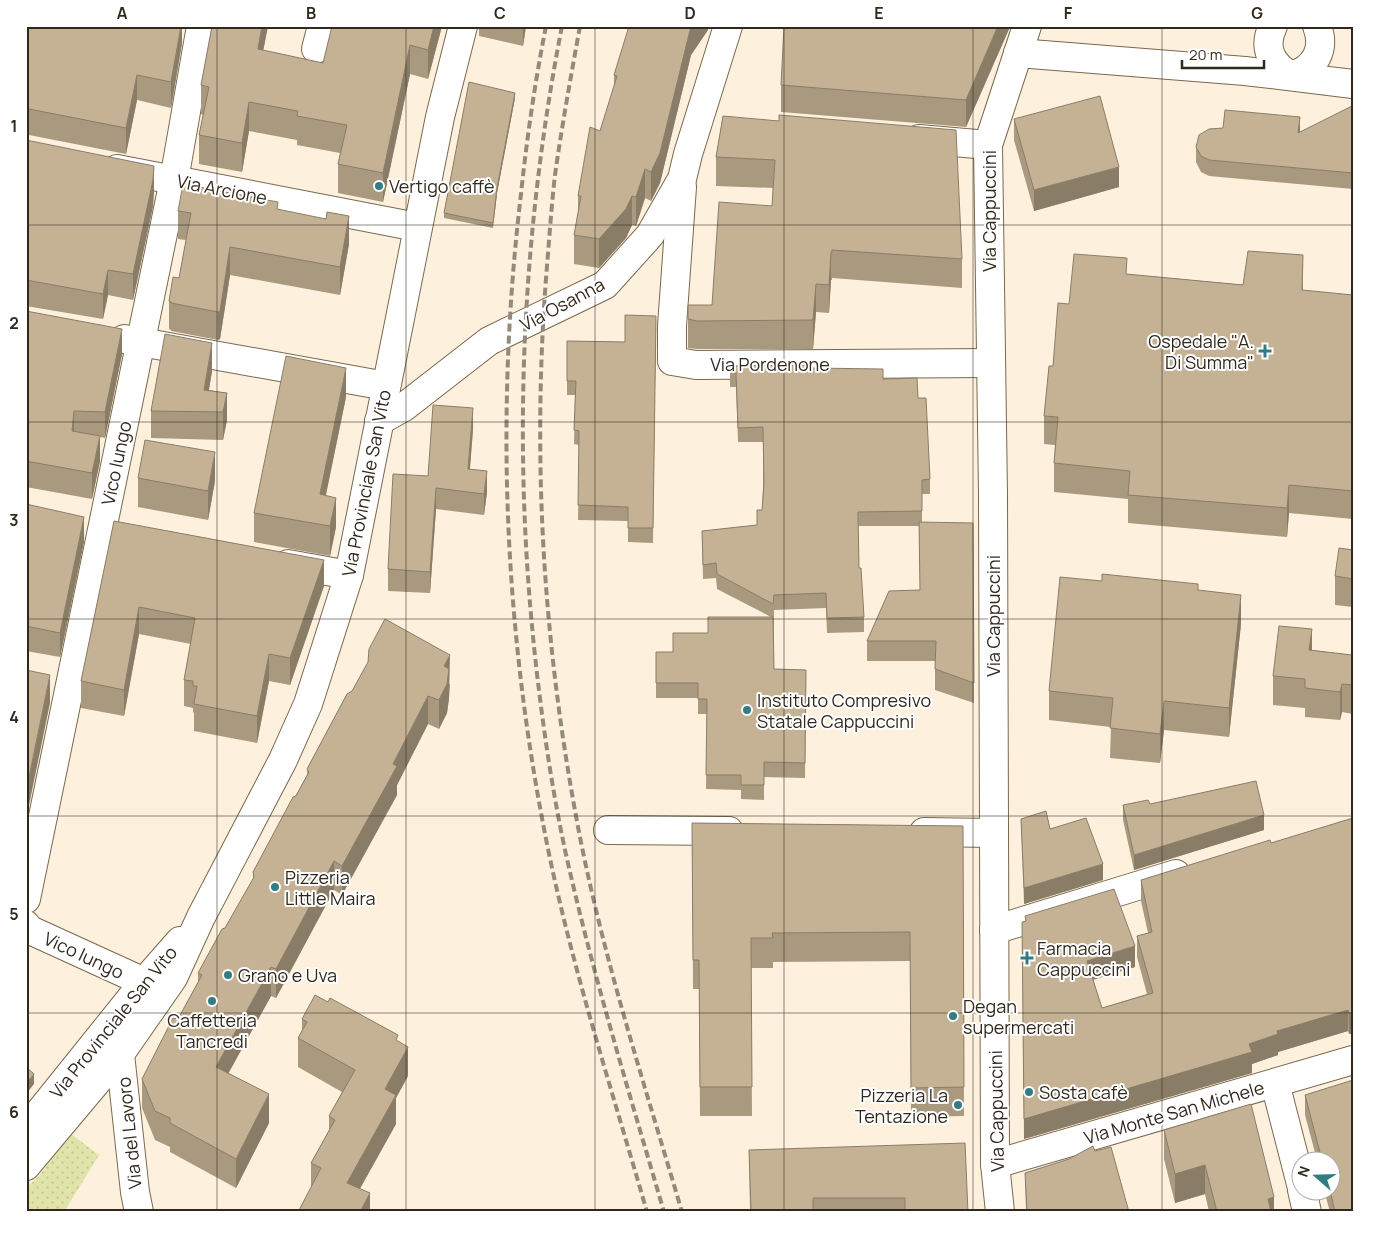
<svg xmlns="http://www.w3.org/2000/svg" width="1379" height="1238" font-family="Manrope,sans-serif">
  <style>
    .grass { fill: url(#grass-dots) }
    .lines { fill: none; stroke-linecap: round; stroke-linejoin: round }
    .minor-casing { stroke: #7a684c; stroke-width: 30 }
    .tertiary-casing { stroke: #7a684c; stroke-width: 30 }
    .secondary-casing { stroke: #7a684c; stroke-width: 30 }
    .minor { stroke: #fff; stroke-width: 28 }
    .tertiary { stroke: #fff; stroke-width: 28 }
    .secondary { stroke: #fff; stroke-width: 28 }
    .rail { stroke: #948a7b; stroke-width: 4; stroke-dasharray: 8 4; stroke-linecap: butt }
    .wall { fill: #a9997f }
    .shaded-wall { fill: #8a7d68 }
    .building { fill: #c5b294; stroke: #8a7d68 }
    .grid { fill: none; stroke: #31291e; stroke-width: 1; stroke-opacity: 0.55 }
    .poi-dot { fill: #347c83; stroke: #fff; stroke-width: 2 }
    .labels { text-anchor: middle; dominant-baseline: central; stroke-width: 4; stroke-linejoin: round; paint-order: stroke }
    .poi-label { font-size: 18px; fill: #31291e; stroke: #fff; text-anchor: start }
    .street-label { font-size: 18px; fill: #31291e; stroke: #fff }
    .neatline { fill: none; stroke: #31291e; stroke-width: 2 }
    .grid-label { font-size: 16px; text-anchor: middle; font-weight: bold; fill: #31291e }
  </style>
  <defs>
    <pattern id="grass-dots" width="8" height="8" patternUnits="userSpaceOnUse" patternTransform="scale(1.25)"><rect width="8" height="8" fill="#e1e4aa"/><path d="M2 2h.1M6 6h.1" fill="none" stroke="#c2c492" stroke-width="1.8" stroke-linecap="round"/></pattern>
  </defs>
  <rect width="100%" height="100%" fill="#fdf1de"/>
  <polygon class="grass" points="70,1133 99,1155 64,1212 26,1212 26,1188 39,1176"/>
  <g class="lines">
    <defs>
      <g id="minor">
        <path d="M 1273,26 C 1262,48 1272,66 1292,76 C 1315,68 1326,50 1317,26"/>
        <polyline points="316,49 322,26"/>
        <polyline points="1018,53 1245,71 1353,84"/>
        <polyline points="919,139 988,145"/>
        <polyline points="117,169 417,227"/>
        <polyline points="682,187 672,326 672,361 696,365 991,363"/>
        <polyline points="124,339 386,386"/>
        <polyline points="379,421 404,407 489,341 605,285 650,235 682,179 688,154 728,26"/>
        <polyline points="288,564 349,575"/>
        <polyline points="608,830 729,831"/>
        <polyline points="924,832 993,833"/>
        <polyline points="26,899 174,180 201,26"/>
        <polyline points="26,925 30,930 144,982"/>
        <polyline points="994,930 1176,874"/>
        <polyline points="1275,1083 1302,1188"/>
        <polyline points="995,1164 1353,1060"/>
        <polyline points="1302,1190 1307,1212"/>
      </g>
      <g id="tertiary">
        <polyline points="120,1054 135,1192 139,1212"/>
        <polyline points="1000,1212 995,1164 993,494 988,145 1027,26"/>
      </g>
      <g id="secondary">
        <polyline points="26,1129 144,982 180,941"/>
        <polyline points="26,1166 120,1054 173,978 201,917 283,760 308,704 349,575 440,117 463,26"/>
      </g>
    </defs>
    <use href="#minor" class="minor-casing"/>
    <use href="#tertiary" class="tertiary-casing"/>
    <use href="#secondary" class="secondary-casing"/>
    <use href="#minor" class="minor"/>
    <use href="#tertiary" class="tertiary"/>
    <use href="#secondary" class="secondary"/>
    <g class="rail">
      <path d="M 546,26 C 535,82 527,137 521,194 C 495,412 504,629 547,844 C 572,968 612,1090 647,1212"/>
      <path d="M 562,26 C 521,237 512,451 536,665 C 543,727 552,789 565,850 C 592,972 629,1092 664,1212"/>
      <path d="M 580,26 C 571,76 562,125 555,175 C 552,201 550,228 548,254 C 531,449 542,639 579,832 C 604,961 645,1086 682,1212"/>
    </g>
  </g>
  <g class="wall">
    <polygon points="26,26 182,26 182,43 171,108 137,100 126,154 29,135 26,135"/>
    <polygon points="212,26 268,26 263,50 323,63 442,26 428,79 410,74 383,202 338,193 338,164 340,153 297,145 297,140 249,131 242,172 199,164 199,135 203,115 201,114 201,85"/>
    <polygon points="479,26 526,26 523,46 479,36"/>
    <polygon points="708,26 708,30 691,55 660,183 651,201 645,198 636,226 632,225 626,238 599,268 574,264 574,235 578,213 578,196 600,131 614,88 614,75"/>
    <polygon points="998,26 1009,26 1009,29 966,127 781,112 781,85"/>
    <polygon points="515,98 497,193 493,228 444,218 444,213"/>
    <polygon points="1353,107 1353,189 1209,176 1201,172 1196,162 1196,147 1300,132"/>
    <polygon points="723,116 962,259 962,288 832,278 832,280 831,280 829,313 816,312 813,349 697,349 688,348 688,305 712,305 772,206 773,188 716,186 716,157"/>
    <polygon points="1014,119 1119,187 1034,211 1014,140"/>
    <polygon points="26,140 154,191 153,206 133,300 108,295 103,319 26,306"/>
    <polygon points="278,210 349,244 340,295 230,275 220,339 218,340 171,331 171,330 169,329 169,301 179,278 186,240 178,239 178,211"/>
    <polygon points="1127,274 1353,295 1353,519 1289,513 1287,537 1128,523 1128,499 1054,492 1054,463 1055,445 1044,444 1044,416 1053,366 1069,304"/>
    <polygon points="26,311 122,354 105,438 100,437 100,461 92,499 26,487"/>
    <polygon points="656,316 653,543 628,542 628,521 578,520 579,445 574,444 575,395 567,395 567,341 625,342"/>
    <polygon points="730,366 811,368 883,379 918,398 930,479 930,494 922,494 922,523 973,523 974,703 935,690 935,661 867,661 867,641 920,590 919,526 858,526 859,568 864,617 864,632 827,633 826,608 774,610 774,669 806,670 805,778 764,777 764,800 741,799 741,790 706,789 707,714 698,714 698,698 656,698 656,652 673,652 708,633 771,617 717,589 716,578 703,579 702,531 757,525 762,510 763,487 763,442 738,442 736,387 730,387"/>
    <polygon points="212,371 209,390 227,393 227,420 223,440 151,438 151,411"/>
    <polygon points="346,397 326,495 336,527 330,556 254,542 254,513"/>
    <polygon points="473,429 470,469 487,492 484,515 436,509 430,593 388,591 388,569 428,476"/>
    <polygon points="138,478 215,481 208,520 138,507"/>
    <polygon points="26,504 84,542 60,657 26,651"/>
    <polygon points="114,521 324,586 290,685 269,681 257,743 194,731 194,713 193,712 193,708 184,706 184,680 191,644 139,634 124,716 81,708 81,681"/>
    <polygon points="1353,550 1353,607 1335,605 1335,576"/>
    <polygon points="1198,590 1241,624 1229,737 1164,730 1160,763 1110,758 1111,727 1049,720 1049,691"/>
    <polygon points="1312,650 1352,655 1353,652 1353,714 1342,712 1340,720 1305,717 1305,708 1273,705 1273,676"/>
    <polygon points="450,684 449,698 447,713 439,729 428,724 397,785 397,795 342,895 334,890 276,998 271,996 228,1073 269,1123 236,1188 170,1152 170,1147 155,1140 142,1108 142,1079 178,1019 198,982 198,973 225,928 253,879 253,872 307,775 307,769 347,694"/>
    <polygon points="1123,805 1264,830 1134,870 1123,820"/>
    <polygon points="1353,818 1353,1033 1349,1034 1348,1031 1278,1052 1278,1055 1252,1064 1252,1073 1024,1139 1022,922 1135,967 1093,980 1102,1008 1147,994 1137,957 1137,936 1148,933 1141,901 1141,880 1271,843"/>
    <polygon points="1021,819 1103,880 1024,904"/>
    <polygon points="692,823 963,826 964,1116 911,1117 910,961 773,962 773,968 751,968 752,1116 700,1116 699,989 693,989"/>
    <polygon points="302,1019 398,1042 408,1076 396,1098 396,1124 360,1188 370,1212 311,1187 311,1163 329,1130 329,1116 342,1092 298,1067 298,1038 302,1030"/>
    <polygon points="1305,1095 1353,1212 1330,1212 1324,1190 1332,1190 1332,1160 1317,1160 1305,1115"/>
    <polygon points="1164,1130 1274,1212 1209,1212 1205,1194 1175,1203 1164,1159"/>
    <polygon points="749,1150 968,1212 750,1212"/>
    <polygon points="1095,1151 1129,1212 1026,1212 1025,1173"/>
  </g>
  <g class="shaded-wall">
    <polygon points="181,26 182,26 182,43 171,108 171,82"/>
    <polygon points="262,26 268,26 258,78 258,49"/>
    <polygon points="434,26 442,26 428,79 428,50"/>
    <polygon points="523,26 526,26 523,46"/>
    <polygon points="691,26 708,26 708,30 691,55 660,183 651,201 651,172"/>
    <polygon points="998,26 1009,26 1009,29 966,127 966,100"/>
    <polygon points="410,45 410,74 383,202 383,173"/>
    <polygon points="137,75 137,100 126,154 126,128"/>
    <polygon points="515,93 515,98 497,193 493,228 497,188"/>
    <polygon points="249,102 249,131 242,172 242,143"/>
    <polygon points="1300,117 1300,133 1298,133"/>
    <polygon points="154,166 154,191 153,206 133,300 133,274"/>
    <polygon points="1119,167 1119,187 1034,211 1034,190"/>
    <polygon points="645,169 645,198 636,226 636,197"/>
    <polygon points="632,196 632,225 626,238 599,268 599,239"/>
    <polygon points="349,216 349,244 340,295 340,267"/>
    <polygon points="230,247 230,275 220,339 218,340 218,312"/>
    <polygon points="831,252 831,280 829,313 829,285"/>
    <polygon points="1303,255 1303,283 1302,318 1302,290"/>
    <polygon points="108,270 108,295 103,319 103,294"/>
    <polygon points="816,284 816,312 813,349 813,320"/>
    <polygon points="122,329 122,354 105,438 105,412"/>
    <polygon points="212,343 212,371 205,412 204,390"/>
    <polygon points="346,368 346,397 320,523 320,494"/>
    <polygon points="227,393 227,420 223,440 223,412"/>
    <polygon points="473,408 473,429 468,490 468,469"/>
    <polygon points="74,411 74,437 72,431"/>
    <polygon points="100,436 100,461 92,499 92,473"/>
    <polygon points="215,452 215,481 208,520 208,491"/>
    <polygon points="487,471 487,492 484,515 484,494"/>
    <polygon points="1289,485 1289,513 1287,537 1287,508"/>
    <polygon points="436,488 436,509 430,593 430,572"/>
    <polygon points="336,498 336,527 330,556 330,526"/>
    <polygon points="84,517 84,542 60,657 60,633"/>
    <polygon points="324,560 324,586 290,685 290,658"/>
    <polygon points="1241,595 1241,624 1229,737 1229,708"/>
    <polygon points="139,607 139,634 124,716 124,690"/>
    <polygon points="1312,629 1312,658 1309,650"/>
    <polygon points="269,654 269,681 257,743 257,716"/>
    <polygon points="450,655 449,698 447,713 439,729 439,700 444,666"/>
    <polygon points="50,675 50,703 26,820 26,792"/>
    <polygon points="1342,684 1342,712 1340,720 1340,692"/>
    <polygon points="428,696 428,724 397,785 397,795 342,895 342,866 393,764"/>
    <polygon points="1164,701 1164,730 1160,763 1160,734"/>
    <polygon points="1264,815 1264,830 1134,870 1134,855"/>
    <polygon points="334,861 334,890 276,998 276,969"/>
    <polygon points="1103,864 1103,880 1024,904 1024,888"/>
    <polygon points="1135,946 1135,967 1087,981 1087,961"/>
    <polygon points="271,967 271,996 216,1096 216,1067"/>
    <polygon points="1348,1010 1348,1031 1278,1052 1278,1055 1252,1064 1252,1073 1024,1139 1024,1119 1249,1044 1277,1031"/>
    <polygon points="1353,1012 1353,1033 1349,1034 1349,1013"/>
    <polygon points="408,1047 408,1076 396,1098 396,1124 347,1212 347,1183 385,1089"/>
    <polygon points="34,1074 34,1084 26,1094 26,1084"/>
    <polygon points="269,1094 269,1123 236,1188 236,1159"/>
    <polygon points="1205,1165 1205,1194 1175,1203 1175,1174"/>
    <polygon points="370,1193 370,1212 360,1212"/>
    <polygon points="1274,1197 1274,1212 1268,1212 1268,1199"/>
  </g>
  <g class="building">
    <polygon points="26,26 181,26 171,82 137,75 126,128 29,109 26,109"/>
    <polygon points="212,26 262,26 258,49 323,63 332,26 434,26 428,50 410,45 383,173 338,164 347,125 297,116 298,111 249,102 242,143 199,135 209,87 201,85"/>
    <polygon points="629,26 691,26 660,153 651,172 645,169 636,197 632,196 626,209 599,239 574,235 581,196 578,196 590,127 600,131 617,76 614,75"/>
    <polygon points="784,26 998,26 966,100 781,85"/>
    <polygon points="469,82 515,93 497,188 493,223 444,213"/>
    <polygon points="1100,96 1119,167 1034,190 1014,119"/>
    <polygon points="1352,106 1353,173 1209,160 1201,156 1196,147 1199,135 1209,129 1223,128 1225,110 1300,117 1298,133"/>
    <polygon points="779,115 956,130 962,259 832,250 832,252 831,252 829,285 816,284 813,320 697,321 688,319 688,305 712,305 719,202 772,206 775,160 716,157 723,116 779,121"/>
    <polygon points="26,140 154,166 153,180 133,274 108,270 103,294 26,280"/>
    <polygon points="183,184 278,202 277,209 326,219 327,212 349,216 340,267 230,247 220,311 218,312 171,303 171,302 169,301 173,277 179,278 191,213 178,211"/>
    <polygon points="1248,251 1303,255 1302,290 1353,295 1353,491 1289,485 1287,508 1128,495 1130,471 1054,463 1058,417 1044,416 1049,366 1053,366 1058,303 1069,304 1074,254 1127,258 1126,274 1243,285"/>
    <polygon points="26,311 122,329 105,412 74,411 72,431 100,436 92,473 26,461"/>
    <polygon points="625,315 656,316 653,528 628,528 628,507 578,505 579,431 574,430 576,381 567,381 567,341 625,342"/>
    <polygon points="165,334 212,343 204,390 227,393 223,412 151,411"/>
    <polygon points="286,356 346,368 320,494 336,498 330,526 254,513"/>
    <polygon points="811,365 811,368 883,369 883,379 917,378 918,398 926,398 930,479 922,480 922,511 858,512 859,568 861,568 864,617 827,618 826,593 774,595 773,604 717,574 716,563 703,565 702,531 757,525 757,510 762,510 764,484 763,427 738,428 736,372 730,372 730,366"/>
    <polygon points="433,405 473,408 468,469 487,471 484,494 436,488 430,572 388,569 393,474 428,476"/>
    <polygon points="145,440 215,452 208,491 138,478"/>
    <polygon points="26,504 84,517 60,633 26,626"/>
    <polygon points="114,521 324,560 290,658 269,654 257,716 194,704 197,686 193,686 193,681 184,680 195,618 139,607 124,690 81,681"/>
    <polygon points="919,522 973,523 974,683 935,669 936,641 867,641 889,591 920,590"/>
    <polygon points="1339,548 1353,550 1353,579 1335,576"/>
    <polygon points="1102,574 1198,584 1198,590 1241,595 1229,708 1164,701 1160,734 1110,728 1113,698 1049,691 1060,577 1102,581"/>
    <polygon points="708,617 773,617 774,669 806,670 805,763 764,762 764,785 741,785 741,775 706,775 707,699 698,699 698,683 656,683 656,652 673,652 673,633 708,633"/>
    <polygon points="385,619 450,655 444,666 449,669 447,684 439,700 428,696 393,764 397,766 342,866 334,861 276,969 271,967 216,1067 269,1094 236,1159 170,1123 170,1118 155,1111 142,1079 173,1018 178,1019 202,975 198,973 222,929 225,928 254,877 253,872 293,797 296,796 309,772 307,769 347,694 352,691 368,662 369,649"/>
    <polygon points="1279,626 1312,629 1309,650 1352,655 1353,652 1353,685 1342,684 1340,692 1305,688 1305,679 1273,676"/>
    <polygon points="26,670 50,675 26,792"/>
    <polygon points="1256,781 1264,815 1134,855 1123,805 1148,800 1150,804"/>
    <polygon points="1046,811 1050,829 1086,818 1103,864 1024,888 1021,819"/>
    <polygon points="1353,818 1353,1012 1349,1013 1348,1010 1277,1031 1278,1034 1249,1044 1252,1052 1024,1119 1022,922 1026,921 1025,916 1114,889 1135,946 1087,961 1102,1008 1153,993 1137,936 1152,932 1141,880 1270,840 1271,843"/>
    <polygon points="692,823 963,826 964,1087 911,1088 910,932 772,933 773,938 751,938 752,1087 700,1087 699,960 693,960"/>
    <polygon points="315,995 328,1002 330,998 398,1035 396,1040 408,1047 385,1089 396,1095 347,1183 370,1193 360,1212 298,1212 321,1168 311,1163 335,1120 329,1116 355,1070 298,1038 307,1022 302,1019"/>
    <polygon points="26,1067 34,1074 26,1084"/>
    <polygon points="1353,1080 1353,1212 1335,1212 1330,1190 1332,1190 1332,1160 1322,1160 1305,1095"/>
    <polygon points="1251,1104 1274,1197 1268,1199 1271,1212 1217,1212 1205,1165 1175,1174 1164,1130"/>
    <polygon points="965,1143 968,1212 905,1212 905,1198 813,1198 813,1212 751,1212 749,1150"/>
    <polygon points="1093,1146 1095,1151 1111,1147 1129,1212 1027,1212 1025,1173 1069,1159"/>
  </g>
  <path class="grid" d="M 217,26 L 217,1212M 406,26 L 406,1212M 595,26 L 595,1212M 784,26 L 784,1212M 973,26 L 973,1212M 1162,26 L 1162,1212M 26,225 L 1353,225M 26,422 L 1353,422M 26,619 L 1353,619M 26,816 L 1353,816M 26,1013 L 1353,1013"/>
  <g class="poi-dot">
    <circle cx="379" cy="186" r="5"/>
    <path d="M1262.5 343.5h5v5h5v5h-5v5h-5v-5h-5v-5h5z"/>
    <circle cx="747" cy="710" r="5"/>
    <circle cx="275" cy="887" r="5"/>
    <path d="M1024.5 950.5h5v5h5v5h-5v5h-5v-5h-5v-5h5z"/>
    <circle cx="228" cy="975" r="5"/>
    <circle cx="212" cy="1001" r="5"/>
    <circle cx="953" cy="1016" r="5"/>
    <circle cx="1029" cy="1092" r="5"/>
    <circle cx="958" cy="1105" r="5"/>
  </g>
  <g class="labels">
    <g class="poi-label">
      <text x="389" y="186">Vertigo caffè</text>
      <text x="1254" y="341" text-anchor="end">Ospedale "A.<tspan x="1254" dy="21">Di Summa"</tspan></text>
      <text x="757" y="700">Instituto Compresivo<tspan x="757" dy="21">Statale Cappuccini</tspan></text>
      <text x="285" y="877">Pizzeria<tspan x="285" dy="21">Little Maira</tspan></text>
      <text x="1037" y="948">Farmacia<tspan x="1037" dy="21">Cappuccini</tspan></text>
      <text x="238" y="975">Grano e Uva</text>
      <text x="963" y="1006">Degan<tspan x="963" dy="21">supermercati</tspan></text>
      <text x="212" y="1020" text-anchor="middle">Caffetteria<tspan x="212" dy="21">Tancredi</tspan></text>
      <text x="1039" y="1092">Sosta cafè</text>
      <text x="948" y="1095" text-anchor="end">Pizzeria La<tspan x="948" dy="21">Tentazione</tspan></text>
    </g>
    <g class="street-label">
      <text transform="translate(222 189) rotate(11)">Via Arcione</text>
      <text transform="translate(989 211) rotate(-90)">Via Cappuccini</text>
      <text transform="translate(562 304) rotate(-28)">Via Osanna</text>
      <text x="770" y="364">Via Pordenone</text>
      <text transform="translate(116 463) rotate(-78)">Vico lungo</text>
      <text transform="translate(366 483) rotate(-79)">Via Provinciale San Vito</text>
      <text transform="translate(993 616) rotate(-90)">Via Cappuccini</text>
      <text transform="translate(84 955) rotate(25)">Vico lungo</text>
      <text transform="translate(113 1022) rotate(-51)">Via Provinciale San Vito</text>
      <text transform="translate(996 1111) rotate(-91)">Via Cappuccini</text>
      <text transform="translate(1174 1112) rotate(-16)">Via Monte San Michele</text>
      <text transform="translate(129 1133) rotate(-96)">Via del Lavoro</text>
    </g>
  </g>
  <rect width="1379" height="1238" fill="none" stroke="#ffffff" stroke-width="55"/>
  <g transform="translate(1316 1176) rotate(290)"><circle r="24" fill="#ffffff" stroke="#ada9a5"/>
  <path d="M0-4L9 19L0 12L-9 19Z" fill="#347c83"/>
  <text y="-8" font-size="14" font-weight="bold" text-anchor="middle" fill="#31291e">N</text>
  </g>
  <path d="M1182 60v8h82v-8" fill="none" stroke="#31291e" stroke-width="2.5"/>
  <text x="1189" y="60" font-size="15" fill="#31291e" stroke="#ffffff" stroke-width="4" paint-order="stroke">20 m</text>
  <rect x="28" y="28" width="1324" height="1182" class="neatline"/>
  <g class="grid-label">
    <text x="122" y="19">A</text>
    <text x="311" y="19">B</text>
    <text x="500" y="19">C</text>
    <text x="690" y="19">D</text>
    <text x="879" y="19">E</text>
    <text x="1068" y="19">F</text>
    <text x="1257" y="19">G</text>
    <text x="14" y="132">1</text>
    <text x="14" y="329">2</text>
    <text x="14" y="526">3</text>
    <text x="14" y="723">4</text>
    <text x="14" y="920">5</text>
    <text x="14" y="1118">6</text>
  </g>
</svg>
